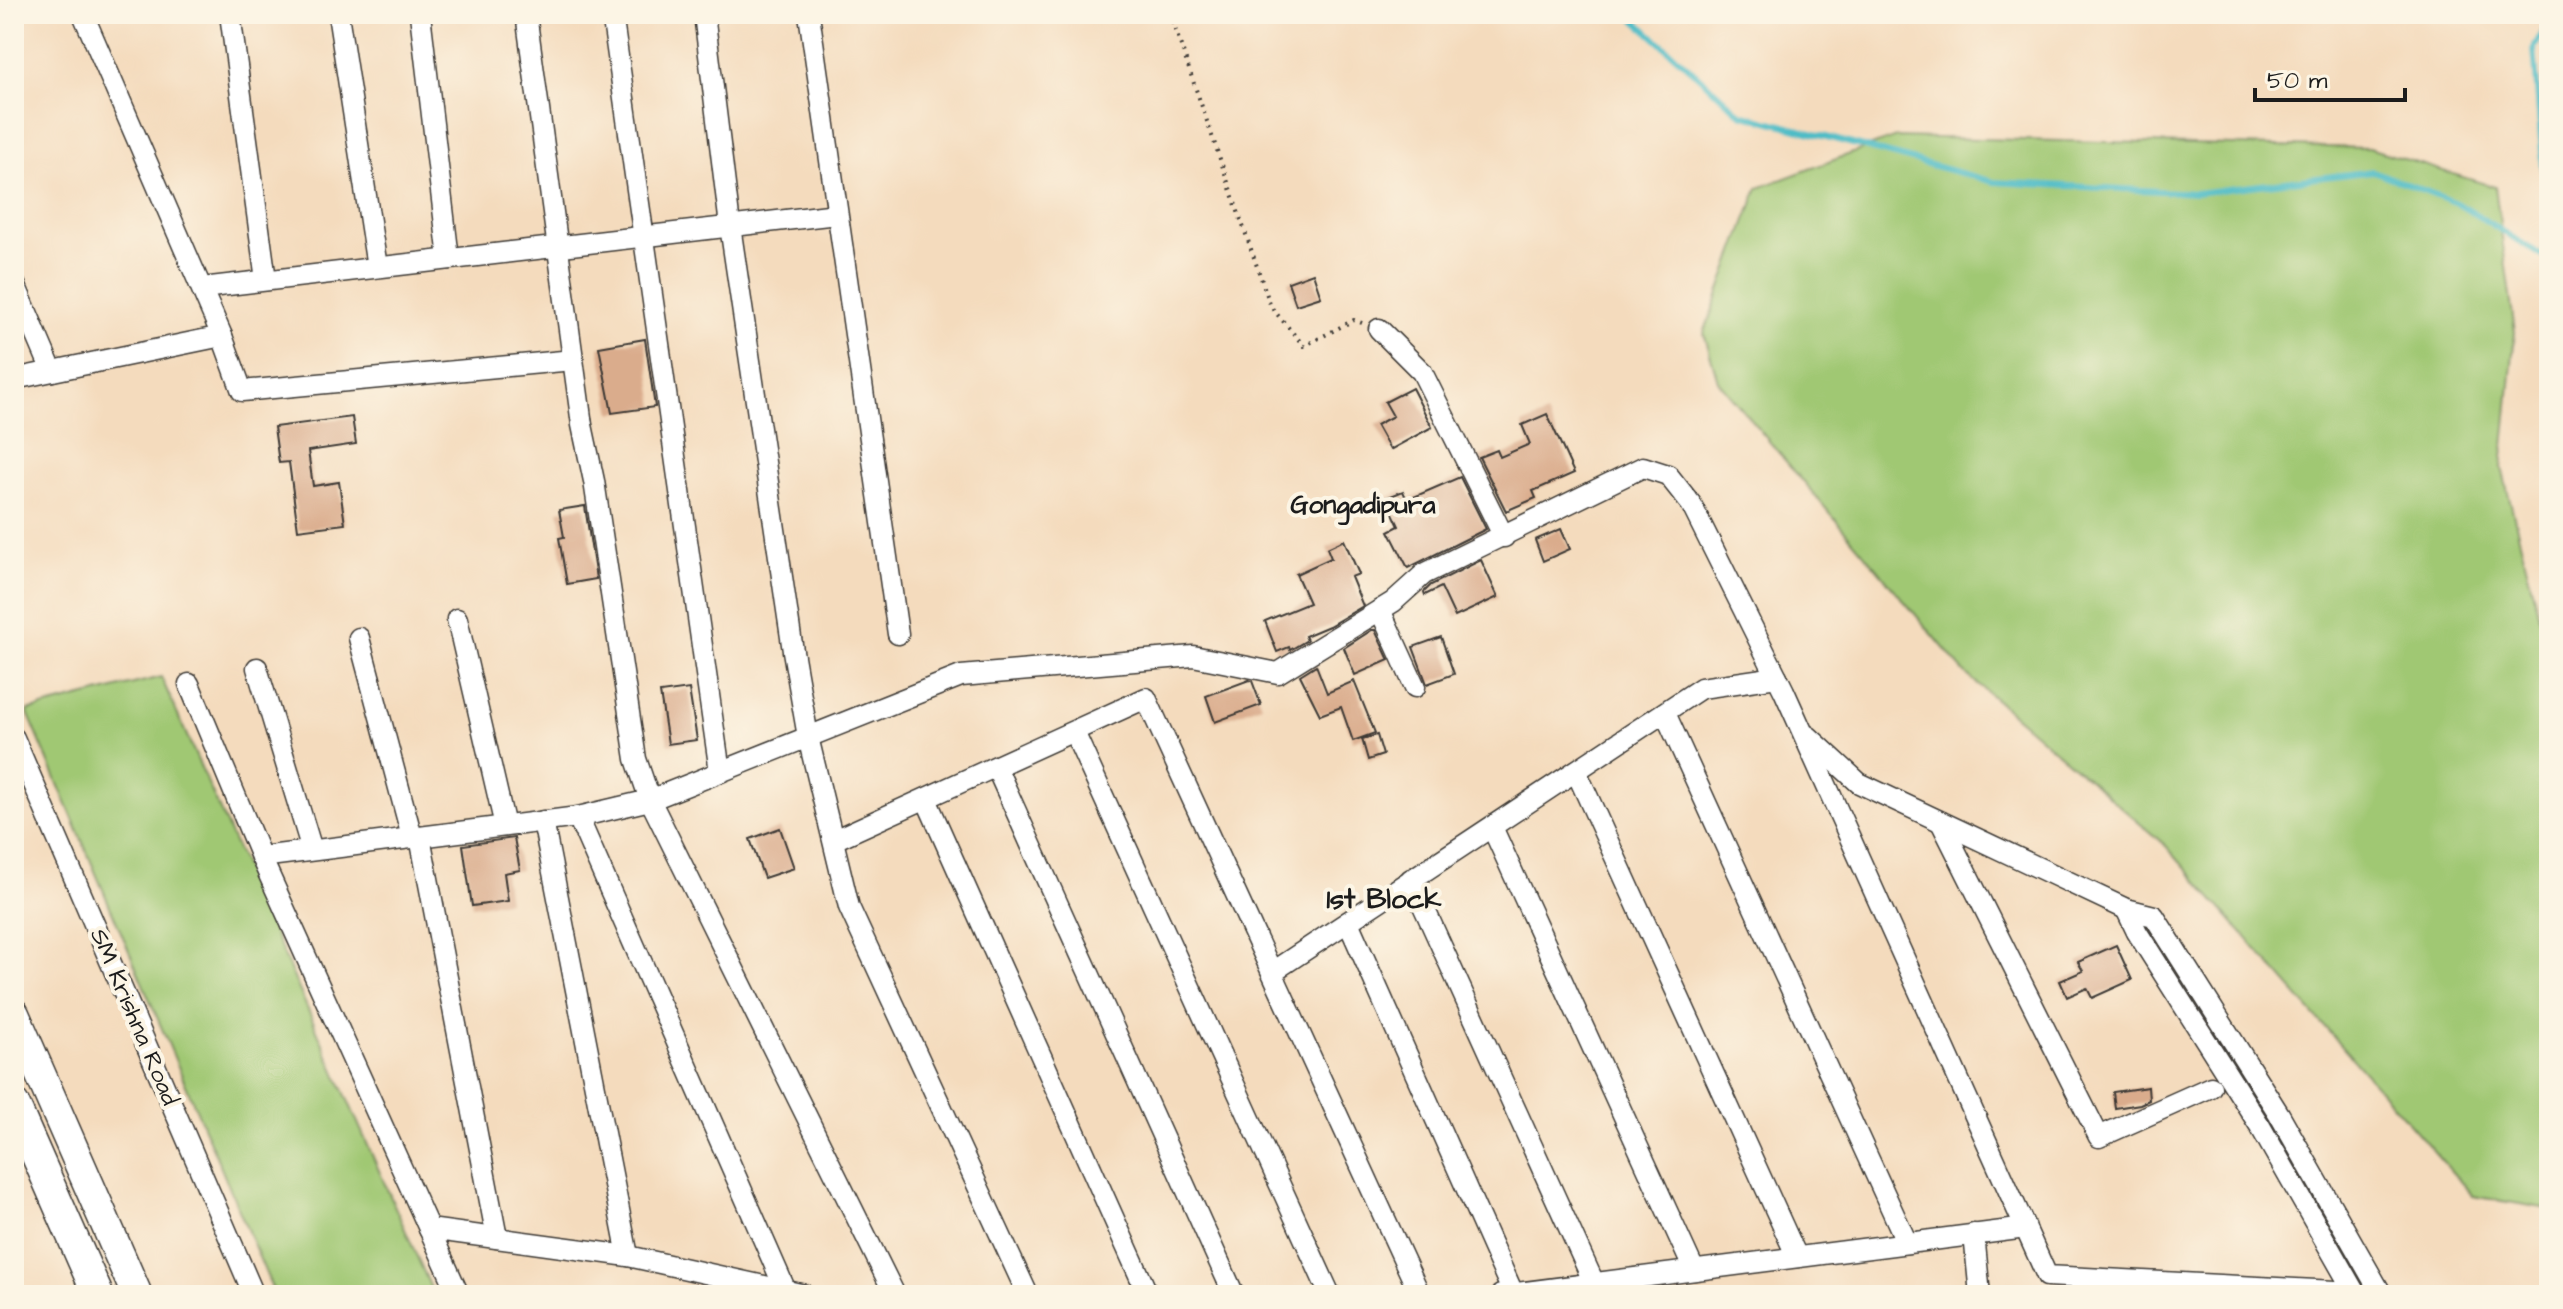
<svg xmlns="http://www.w3.org/2000/svg" width="2563" height="1309" font-family="'Architects Daughter',sans-serif">
  <style>
    .green { fill: #a0c873; stroke: #5e7248; stroke-width: 2 }
    .lines { fill: none; stroke-linecap: round; stroke-linejoin: round }
    .stream { stroke: #4ebcc6; stroke-width: 6 }
    .building { fill: #daac8c }
    .minor-casing { stroke: #3c3934; stroke-width: 23 }
    .highway-casing { stroke: #3c3934; stroke-width: 33 }
    .path { stroke: #3c3934; stroke-width: 4; stroke-dasharray: 2 6; stroke-linecap: butt }
    .minor { stroke: #fff; stroke-width: 20 }
    .highway { stroke: #fff; stroke-width: 30 }
    .labels { text-anchor: middle; dominant-baseline: central; stroke-width: 8; stroke-linejoin: round; paint-order: stroke }
    .street-label { font-size: 24px; fill: #1c1c1c; stroke: #fcf5e5 }
    .neighbourhood-label { font-size: 26px; font-weight: bold; fill: #1c1c1c; stroke: #fcf5e5 }
    .quarter-label { font-size: 28px; font-weight: bold; fill: #1c1c1c; stroke: #fcf5e5 }
  </style>
  <rect width="100%" height="100%" fill="#fcf5e5"/>
  <filter id="ink" filterUnits="userSpaceOnUse"><feTurbulence type="fractalNoise" baseFrequency=".0125" numOctaves="2"/><feDisplacementMap in="SourceGraphic" scale="16" xChannelSelector="R" yChannelSelector="G"/><feConvolveMatrix kernelMatrix="1 2 1 2 8 2 1 2 1" color-interpolation-filters="sRGB"/></filter>
  <filter id="wash" filterUnits="userSpaceOnUse"><feTurbulence type="fractalNoise" baseFrequency=".006" numOctaves="4" result="noise"/><feDisplacementMap in="SourceGraphic" scale="32" xChannelSelector="R" yChannelSelector="G"/><feGaussianBlur stdDeviation="1.8" result="paint"/><feColorMatrix in="noise" values="0 0 0 0 0 0 0 0 0 0 0 0 0 0 0 0 0 1.4 0 .05"/><feComposite in="paint" operator="in"/></filter>
  <g filter="url(#wash)">
    <rect width="100%" height="100%" fill="#f4dbbd"/>
    <g class="green">
      <polygon points="1896,137 2369,148 2495,187 2515,332 2502,468 2549,657 2549,1209 2473,1196 2166,846 1965,673 1718,381 1704,333 1758,188"/>
      <polygon points="161,677 434,1295 275,1295 27,711"/>
    </g>
    <g class="lines">
      <g class="stream">
        <polyline points="1628,14 1741,114 1994,182 2196,193 2373,171 2457,203 2549,260"/>
        <polyline points="2549,22 2534,48 2549,245"/>
      </g>
    </g>
    <g id="blocks">
      <g class="building">
        <polygon points="1313,273 1321,297 1296,305 1288,282"/>
        <polygon points="645,339 655,407 612,413 599,347"/>
        <polygon points="1412,388 1432,427 1390,450 1376,425 1393,416 1385,402"/>
        <polygon points="1547,414 1574,473 1533,491 1536,498 1506,511 1479,457 1497,450 1500,457 1530,444 1522,425"/>
        <polygon points="352,417 356,444 308,451 313,486 339,482 345,524 298,530 289,462 279,463 274,427"/>
        <polygon points="1460,477 1486,529 1408,568 1389,531 1399,526 1386,498 1403,491 1407,500"/>
        <polygon points="585,506 596,579 567,584 559,538 564,537 559,510"/>
        <polygon points="1561,529 1570,549 1543,561 1535,540"/>
        <polygon points="1344,540 1359,574 1351,577 1363,606 1329,626 1305,636 1307,640 1290,650 1289,647 1277,652 1265,621 1309,603 1296,574 1331,558 1327,548"/>
        <polygon points="1481,560 1498,597 1455,617 1441,587 1425,595 1424,592 1431,585"/>
        <polygon points="1372,630 1375,630 1389,660 1355,675 1344,648"/>
        <polygon points="1441,637 1454,674 1427,684 1413,647"/>
        <polygon points="1316,665 1327,693 1354,681 1375,733 1353,741 1341,707 1320,715 1300,675"/>
        <polygon points="1249,680 1252,681 1261,705 1215,722 1206,696"/>
        <polygon points="689,689 697,740 668,744 660,693"/>
        <polygon points="1377,735 1383,755 1368,760 1362,739"/>
        <polygon points="780,828 794,868 764,878 750,839"/>
        <polygon points="514,838 520,870 504,873 508,901 472,906 463,845"/>
        <polygon points="2116,945 2132,980 2092,998 2087,988 2067,997 2060,981 2083,971 2078,962"/>
        <polygon points="2148,1087 2149,1100 2140,1104 2115,1108 2113,1092"/>
      </g>
    </g>
  </g>
  <g filter="url(#ink)">
    <use href="#blocks" fill-opacity="0" stroke="#3c3934" stroke-width="2"/>
    <g class="lines">
      <defs>
        <g id="minor">
          <polyline points="83,14 222,336 242,391 573,360"/>
          <polyline points="230,14 266,280"/>
          <polyline points="338,14 377,267"/>
          <polyline points="420,14 449,259"/>
          <polyline points="526,14 582,425 594,481 636,759 650,800 895,1295"/>
          <polyline points="612,14 720,772"/>
          <polyline points="704,14 730,226 793,651 808,737 849,907 1028,1295"/>
          <polyline points="809,14 898,634"/>
          <polyline points="14,282 52,371"/>
          <polyline points="202,288 837,214"/>
          <polyline points="1379,329 1422,372 1504,537"/>
          <polyline points="14,379 222,336"/>
          <polyline points="1380,610 1415,687"/>
          <polyline points="457,619 505,826"/>
          <polyline points="359,638 412,837"/>
          <polyline points="257,668 312,850"/>
          <polyline points="189,684 261,857 459,1295"/>
          <polyline points="1665,713 1907,1243"/>
          <polyline points="1074,732 1330,1295"/>
          <polyline points="1808,736 1859,783 2126,909 2154,916 2279,1114 2382,1295"/>
          <polyline points="14,738 254,1295"/>
          <polyline points="996,767 1234,1295"/>
          <polyline points="1576,771 1797,1257"/>
          <polyline points="926,799 1148,1295"/>
          <polyline points="578,817 786,1291"/>
          <polyline points="543,821 628,1256"/>
          <polyline points="1941,822 2099,1137 2211,1087"/>
          <polyline points="1492,827 1694,1270"/>
          <polyline points="420,837 497,1238"/>
          <polyline points="834,840 1146,698 1420,1295"/>
          <polyline points="261,857 578,817 650,800 961,676 1193,656 1278,673 1393,602 1424,574 1643,467 1668,475 1691,504 1784,691 2047,1276 2355,1292"/>
          <polyline points="1411,879 1594,1283"/>
          <polyline points="2126,909 2137,932 2260,1126 2356,1295"/>
          <polyline points="1348,922 1513,1293"/>
          <polyline points="1272,972 1701,688 1777,677"/>
          <polyline points="429,1229 628,1256 805,1295"/>
          <polyline points="1974,1234 1980,1295"/>
          <polyline points="1501,1295 2026,1228"/>
        </g>
        <g id="highway">
          <polyline points="14,1014 137,1295"/>
          <polyline points="14,1104 98,1295"/>
        </g>
      </defs>
      <use href="#minor" class="minor-casing"/>
      <use href="#highway" class="highway-casing"/>
      <polyline class="path" points="1170,14 1271,307 1304,346 1354,320 1362,323"/>
      <use href="#minor" class="minor"/>
      <use href="#highway" class="highway"/>
    </g>
  </g>
  <g class="labels">
    <g class="street-label">
      <text transform="translate(134 1017) rotate(67)">SM Krishna Road</text>
    </g>
    <g class="neighbourhood-label">
      <text x="1363" y="505">Gongadipura</text>
    </g>
    <g class="quarter-label">
      <text x="1384" y="899">1st Block</text>
    </g>
  </g>
  <rect width="2563" height="1309" fill="none" stroke="#fcf5e5" stroke-width="48"/>
  <path d="M2255 88v12h150v-12" fill="none" stroke="#1c1c1c" stroke-width="4"/>
  <text x="2267" y="88" font-size="24" fill="#1c1c1c" stroke="#fcf5e5" stroke-width="6" paint-order="stroke">50 m</text>
</svg>
